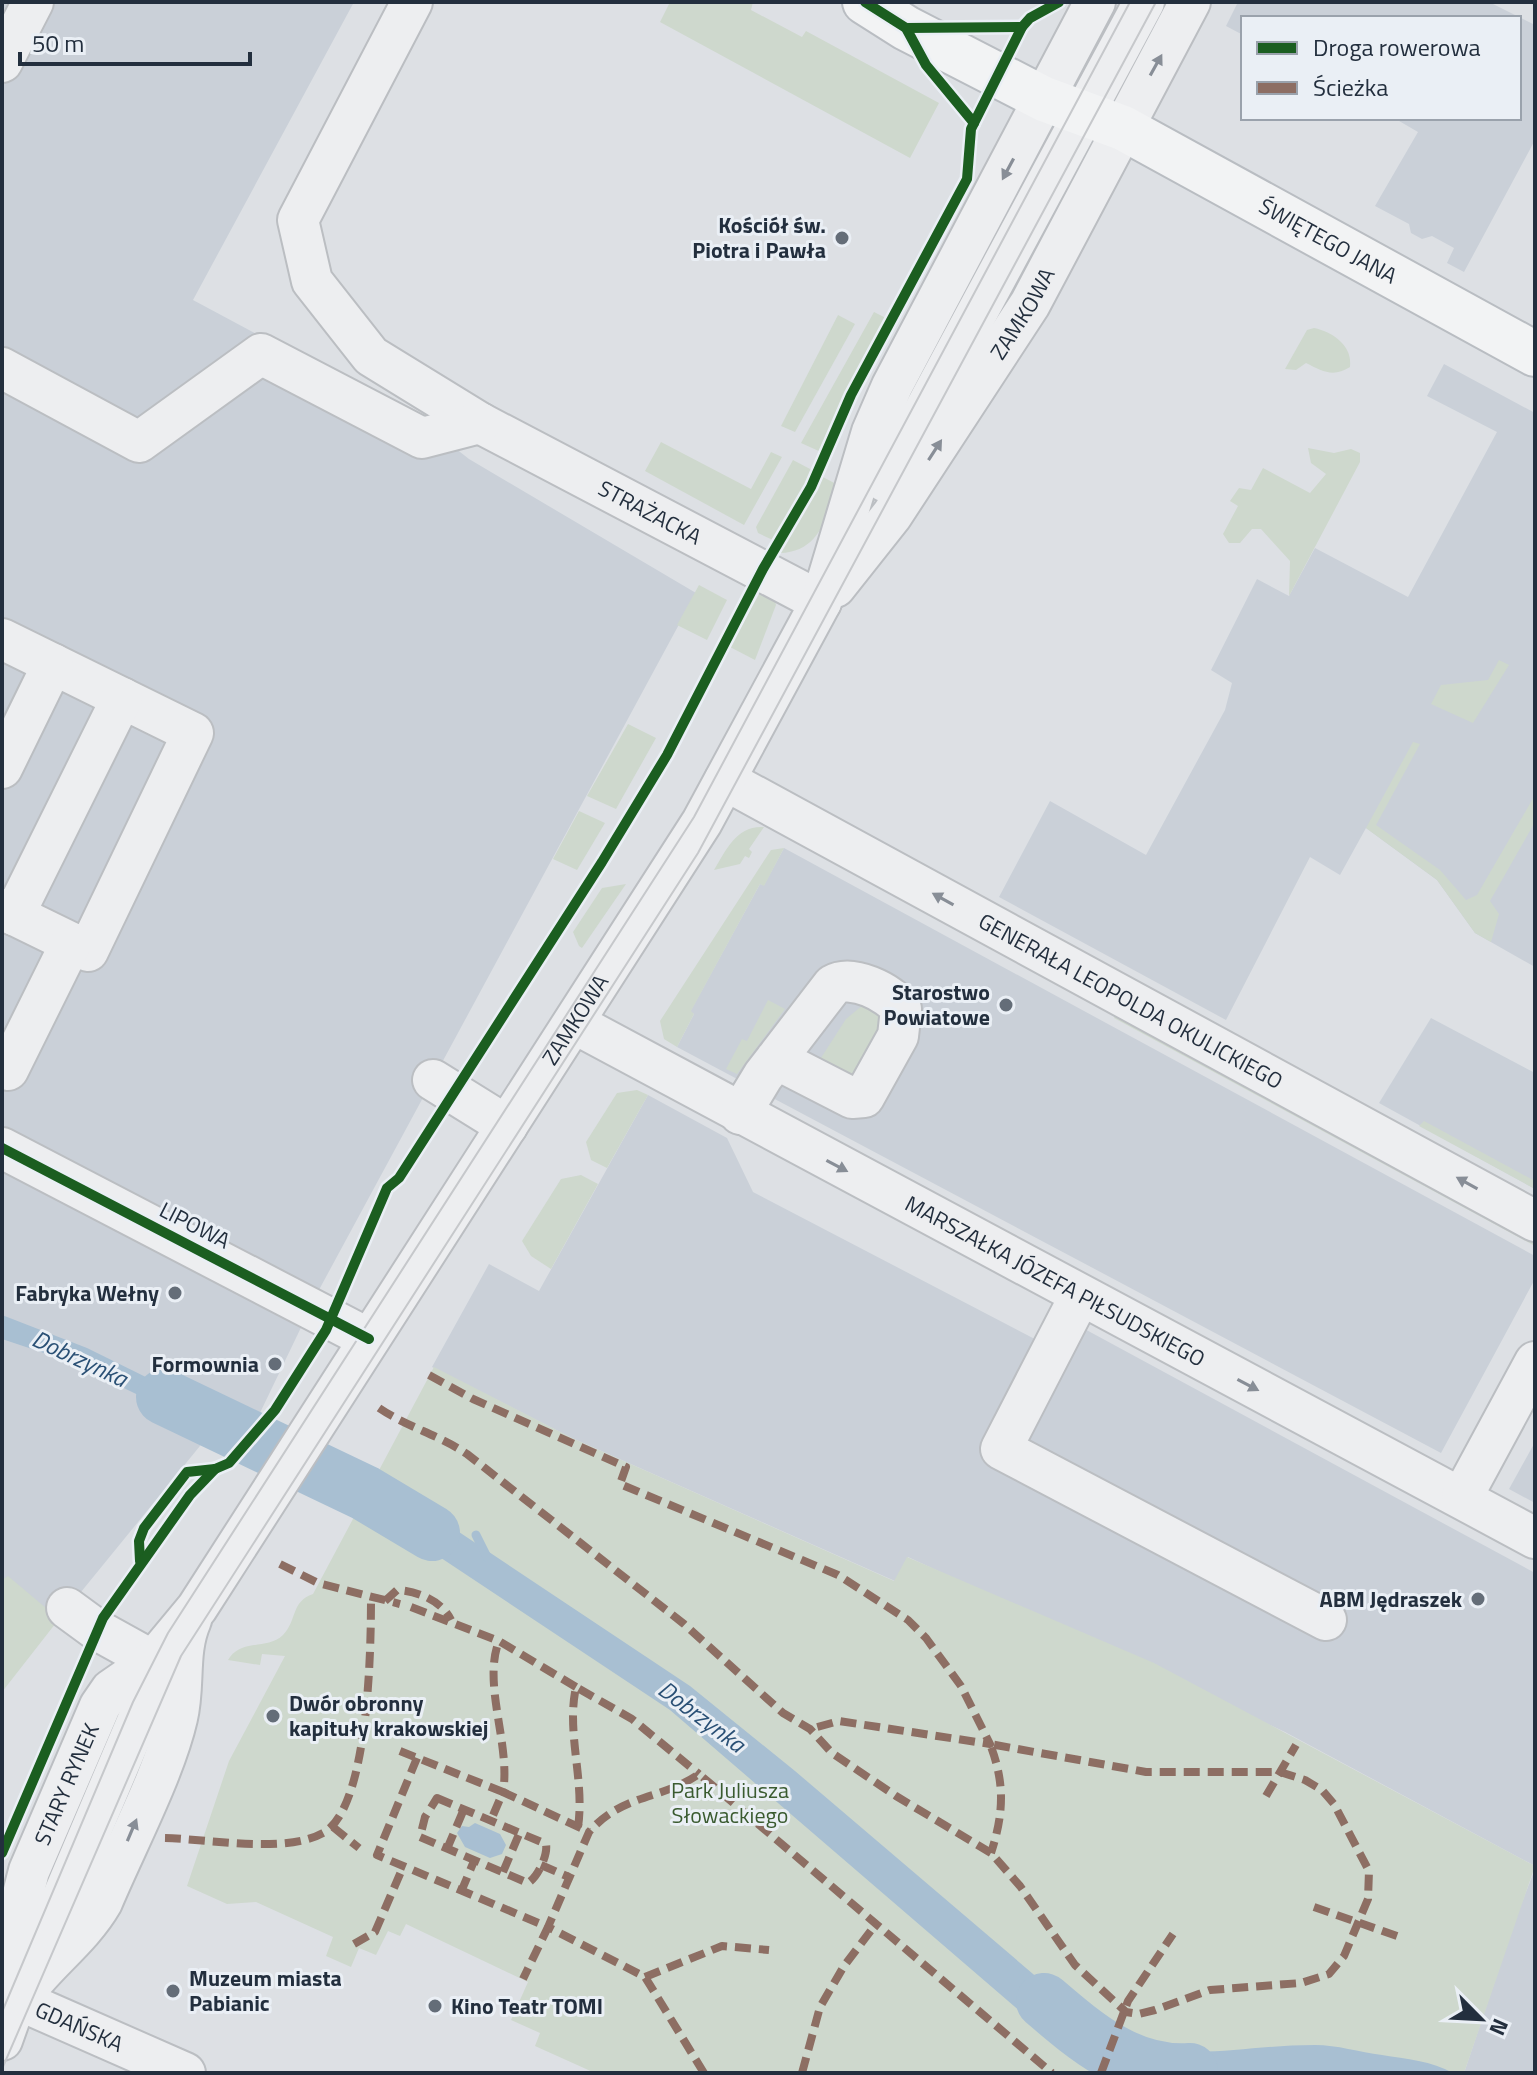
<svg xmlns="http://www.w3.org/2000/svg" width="1537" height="2075" font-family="'Titillium Web',sans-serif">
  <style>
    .built { fill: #cad0d8 }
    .green { fill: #ced8cd }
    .water { fill: #a8bfd2 }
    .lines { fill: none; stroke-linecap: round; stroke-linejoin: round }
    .stream { stroke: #a8bfd2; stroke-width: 9 }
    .river { stroke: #a8bfd2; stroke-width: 56 }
    .minor-casing { stroke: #bbbec2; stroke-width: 44 }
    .major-casing { stroke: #b9bdc2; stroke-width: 48 }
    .minor { stroke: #edeef0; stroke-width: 40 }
    .major { stroke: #f2f3f4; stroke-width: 44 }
    .tram { stroke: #c6c8cb; stroke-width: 2 }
    .quiet { stroke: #8d6e63; stroke-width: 8; stroke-dasharray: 16 8; stroke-linecap: butt }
    .cycleway-casing { stroke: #eaeff5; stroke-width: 15 }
    .cycleway { stroke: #1b5e20; stroke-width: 10 }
    .oneway { fill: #888e97 }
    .poi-dot { fill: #646d78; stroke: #eaeff5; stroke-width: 3 }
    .labels { text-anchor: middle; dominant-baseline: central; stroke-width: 6; stroke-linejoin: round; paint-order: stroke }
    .poi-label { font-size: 22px; font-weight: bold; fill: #232f3e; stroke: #eaeff5; text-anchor: end }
    .street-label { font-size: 22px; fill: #232f3e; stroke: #eaeff5 }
    .park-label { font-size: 22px; fill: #3a5b30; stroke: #eaeff5 }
    .water-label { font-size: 24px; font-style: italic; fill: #2a5075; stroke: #eaeff5 }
  </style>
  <rect width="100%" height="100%" fill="#dde0e4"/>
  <g class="built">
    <polygon points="2,2 354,2 193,300 423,423 469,459 696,593 320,1288 258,1417 204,1441 59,1619 2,1591"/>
    <polygon points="1238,2 1489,2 1535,25 1535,140 1464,272 1447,263 1454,248 1432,236 1422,239 1411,233 1409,224 1375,206 1418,132 1394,118 1519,118 1519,18 1243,18 1243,35 1226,26"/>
    <polygon points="1444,364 1535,413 1535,967 1475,933 1437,880 1366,828 1340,875 1310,857 1226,1020 999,897 1050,801 1146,855 1225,710 1232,683 1211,670 1257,579 1289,596 1315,548 1408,597 1497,432 1427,396"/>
    <polygon points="784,848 1535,1256 1535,1279 1441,1453 677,1047 694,1014 690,1012 760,884 764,885"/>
    <polygon points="1431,1018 1535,1073 1535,1189 1379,1103"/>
    <polygon points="648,1095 727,1138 753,1192 1052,1348 1068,1320 1535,1573 1535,1866 1285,1732 908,1557 895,1581 572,1438 432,1367 489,1264 539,1291"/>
    <polygon points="1535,1442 1535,1503 1509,1489"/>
    <polygon points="1535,1869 1535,2073 1464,2073 1517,1915"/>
  </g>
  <g class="green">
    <polygon points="670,2 753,2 751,10 802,37 806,31 939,103 910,158 660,22"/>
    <polygon points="874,312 886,318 840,403 821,452 801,443"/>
    <polygon points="838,315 855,324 795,432 781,426"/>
    <path d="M 1314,328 C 1333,332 1353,346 1350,367 C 1333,378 1322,371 1306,363 L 1296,370 L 1285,369 L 1307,330 Z"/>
    <polygon points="661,442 751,489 771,452 782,457 744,525 645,471"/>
    <polygon points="1308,448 1334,453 1351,449 1360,453 1360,462 1289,596 1290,561 1261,529 1252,529 1240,543 1229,543 1223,534 1238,506 1230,501 1239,488 1251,490 1263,468 1310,493 1326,474 1311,463"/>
    <polygon points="793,460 812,470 775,541 758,533 756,527"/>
    <path d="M 821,476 L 838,485 C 827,516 820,552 780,553 Z"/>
    <polygon points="699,585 727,600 707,640 677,625"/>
    <polygon points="763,587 774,597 776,605 755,660 730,647"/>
    <polygon points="1499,660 1509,665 1473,723 1431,704 1441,685 1488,680"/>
    <polygon points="628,724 656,738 616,809 587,796"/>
    <polygon points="1413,742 1420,744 1376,825 1440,870 1466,900 1477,895 1535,795 1535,822 1490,901 1499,914 1491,942 1475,933 1437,880 1366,828"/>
    <polygon points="579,811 605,823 577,870 553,859"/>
    <path d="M 764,827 L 749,849 L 752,852 L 749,858 L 745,856 L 740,864 L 714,870 C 726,850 737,825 764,827 Z"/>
    <polygon points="784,848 764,886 760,884 691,1011 694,1014 677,1047 664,1039 660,1021 771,850"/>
    <polygon points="626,884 582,948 579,946 573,932 602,888"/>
    <polygon points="768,1000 785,1009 737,1074 726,1069 742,1039 747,1041"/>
    <polygon points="864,1004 888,1015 858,1081 819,1061 846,1019"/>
    <polygon points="1116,1013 1535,1241 1535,1246 1114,1018"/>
    <polygon points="637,1090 648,1095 607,1168 591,1160 586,1142 617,1093"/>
    <polygon points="1424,1121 1535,1181 1535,1189 1419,1126"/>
    <polygon points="581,1175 598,1184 551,1269 531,1256 522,1241 561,1179"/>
    <path d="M 434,1367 L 572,1438 L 894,1581 L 907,1557 L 1154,1663 L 1535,1866 L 1464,2073 L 595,2073 L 535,2046 L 540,2033 L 511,2020 L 528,1982 L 406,1924 L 400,1936 L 388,1931 L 376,1955 L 359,1948 L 351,1967 L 326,1956 L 333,1937 L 256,1902 L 227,1904 L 187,1886 L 229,1761 L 285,1656 L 262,1654 L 260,1665 L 228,1660 L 230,1657 C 244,1639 267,1650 283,1635 C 297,1621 291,1601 313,1594 Z"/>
    <polygon points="8,1576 59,1619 2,1692 2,1580"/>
  </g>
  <g class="water">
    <polygon points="2,1315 87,1348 235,1421 227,1438 68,1361 2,1339"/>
    <polygon points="375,1476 690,1686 795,1771 1107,2037 1094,2069 1057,2043 670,1710 414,1540 354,1515"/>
    <polygon points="475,1823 500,1834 506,1845 502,1854 490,1858 465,1847 457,1833 462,1826 469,1827"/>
    <path d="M 1124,2042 C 1197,2062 1243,2045 1315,2045 C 1337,2045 1359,2052 1382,2055 C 1406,2059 1432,2061 1453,2073 L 1111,2073 Z"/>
  </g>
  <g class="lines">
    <polyline class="stream" points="476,1535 487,1557"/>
    <g class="river">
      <polyline points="164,1397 365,1493 432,1533"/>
      <path d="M 1044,2001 C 1086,2037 1130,2075 1190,2071"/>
    </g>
    <defs>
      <g id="minor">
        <path id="s1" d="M 412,2 L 298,220 L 312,281 L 371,356 L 480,423 L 821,602"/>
        <polyline points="2,62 33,2"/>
        <polyline points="2,368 139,442 261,354 422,438 480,423"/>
        <polyline points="886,482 1144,2"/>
        <path id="s2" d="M 835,587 L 892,515 L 1030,304 L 1190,2"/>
        <polyline points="2,639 193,733 88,951 2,909"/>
        <polyline points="2,768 53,664"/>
        <path id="s3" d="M 725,780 L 1535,1221"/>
        <polyline points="14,915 122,698"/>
        <path id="s4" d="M 574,1023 L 1535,1538"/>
        <polyline points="2,1067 8,1070 71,943"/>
        <polyline points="433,1080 507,1126"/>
        <path d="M 740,1114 L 763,1076 L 833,985 C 852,974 889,992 901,1009 L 898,1036 L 864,1097 L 852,1098 L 776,1059"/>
        <polyline points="2,1148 369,1339"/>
        <polyline points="1080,1296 1001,1449 1326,1620"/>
        <polyline points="1462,1497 1535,1362"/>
        <polyline points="67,1608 97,1630 153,1661"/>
        <polyline points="30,1974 148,1696 173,1648"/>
        <path d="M 19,2000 C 43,1964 80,1940 102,1902 C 125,1847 164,1774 177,1718 C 185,1685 177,1652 191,1620"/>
        <path id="s5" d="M 19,2000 L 185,2073"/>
        <path id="s6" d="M 2,2040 L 23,1981 L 22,1898 L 29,1871 L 100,1706 L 111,1690 L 153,1661 L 197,1608 L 702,822 L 821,602 L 872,432 L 892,386 L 1095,2"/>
      </g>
      <g id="major">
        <path id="s7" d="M 865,2 L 906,28 L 1044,99 L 1123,128 L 1535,354"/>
      </g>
    </defs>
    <use href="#minor" class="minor-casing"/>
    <use href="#major" class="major-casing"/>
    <use href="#minor" class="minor"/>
    <use href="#major" class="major"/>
    <g class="tram">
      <polyline points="2,2012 133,1702 168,1633 694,817 1130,2"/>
      <polyline points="2,2069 181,1656 698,853 1156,2"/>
    </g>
    <g class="quiet">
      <polyline points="429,1375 473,1399 626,1467 620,1484 838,1575 908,1620 926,1638 961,1686 990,1744 839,1721 810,1729"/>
      <path d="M 379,1408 C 407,1427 439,1435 467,1454 L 684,1624 L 783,1713 L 810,1729 L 832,1753 L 896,1796 L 991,1853 L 1020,1886 L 1075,1965 L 1126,2012 L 1139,2014 L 1155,2010 L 1210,1990 L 1301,1983 L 1329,1974 L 1344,1956 L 1368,1899 L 1369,1871 L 1334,1804 L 1322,1790 L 1305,1780 L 1280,1772 L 1146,1772 L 990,1744 C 1005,1783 1004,1813 991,1853"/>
      <polyline points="280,1564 318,1583 400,1604"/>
      <path d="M 385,1601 L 397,1590 C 418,1591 442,1601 451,1620"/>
      <polyline points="411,1607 499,1641"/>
      <path d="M 576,1687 L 499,1641 C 482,1684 511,1745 503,1792 L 589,1832"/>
      <polyline points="400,1751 503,1792 491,1820"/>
      <polyline points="417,1758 377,1855 548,1927 523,1979"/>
      <polyline points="1266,1796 1296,1745"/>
      <path d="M 437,1798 L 546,1844 C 548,1855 538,1877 528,1883 L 420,1837 L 425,1817 Z"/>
      <polyline points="333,1827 359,1848"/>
      <path d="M 578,1827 C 585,1780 566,1733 576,1687 L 632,1719 L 699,1774"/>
      <path d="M 165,1838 C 208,1839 285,1854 323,1833 C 369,1809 371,1647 371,1598"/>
      <polyline points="447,1849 464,1809"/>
      <polyline points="541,1865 569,1877"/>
      <polyline points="503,1872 520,1832"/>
      <polyline points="461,1892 474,1861"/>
      <polyline points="1314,1907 1397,1936"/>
      <polyline points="354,1944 375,1932 403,1867"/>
      <polyline points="645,1977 722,1946 769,1950"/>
      <path d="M 704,2073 L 645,1977 L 548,1927 L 589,1832 C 623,1793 662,1800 699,1774 L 1052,2073"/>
      <polyline points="802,2073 820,2007 844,1966 876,1924"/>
      <polyline points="1101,2073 1128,2001 1173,1934"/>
    </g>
    <defs>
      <g id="cycleway">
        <polyline points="865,2 906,28 926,65 974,123"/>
        <polyline points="906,28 1022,27"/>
        <polyline points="2,1148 369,1339"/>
        <polyline points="140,1561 139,1541 144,1528 187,1472 215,1469"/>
        <polyline points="2,1853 103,1618 190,1495 215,1469 229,1463 275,1410 326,1330 387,1188 399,1178 602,862 667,755 763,569 811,487 851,395 967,179 971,129 1022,27 1030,18 1059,2"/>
      </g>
    </defs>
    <use href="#cycleway" class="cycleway-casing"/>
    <use href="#cycleway" class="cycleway"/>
  </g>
  <defs><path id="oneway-solid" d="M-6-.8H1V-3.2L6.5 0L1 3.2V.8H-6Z" transform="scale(2)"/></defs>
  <g class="oneway">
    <use href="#oneway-solid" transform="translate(1156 65) rotate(-61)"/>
    <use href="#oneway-solid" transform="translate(1008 169) rotate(118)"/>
    <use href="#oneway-solid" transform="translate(935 450) rotate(-57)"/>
    <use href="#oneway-solid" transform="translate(943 899) rotate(-151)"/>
    <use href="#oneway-solid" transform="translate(837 1166) rotate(28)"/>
    <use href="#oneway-solid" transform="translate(1467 1183) rotate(-151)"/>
    <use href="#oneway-solid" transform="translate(1248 1385) rotate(28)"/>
    <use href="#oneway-solid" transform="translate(132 1830) rotate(-67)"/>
  </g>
  <g class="poi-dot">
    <circle cx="842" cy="238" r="8"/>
    <circle cx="1006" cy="1005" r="8"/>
    <circle cx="175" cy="1293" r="8"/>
    <circle cx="275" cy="1364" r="8"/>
    <circle cx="1478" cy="1599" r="8"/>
    <circle cx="273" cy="1716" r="8"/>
    <circle cx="173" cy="1991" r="8"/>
    <circle cx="435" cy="2006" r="8"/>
  </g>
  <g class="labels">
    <g class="poi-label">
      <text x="826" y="225">Kościół św.<tspan x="826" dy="25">Piotra i Pawła</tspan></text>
      <text x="990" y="992">Starostwo<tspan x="990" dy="25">Powiatowe</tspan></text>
      <text x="159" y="1293">Fabryka Wełny</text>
      <text x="259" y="1364">Formownia</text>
      <text x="1462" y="1599">ABM Jędraszek</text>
      <text x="289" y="1703" text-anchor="start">Dwór obronny<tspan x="289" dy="25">kapituły krakowskiej</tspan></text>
      <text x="189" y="1978" text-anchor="start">Muzeum miasta<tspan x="189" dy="25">Pabianic</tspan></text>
      <text x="451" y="2006" text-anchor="start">Kino Teatr TOMI</text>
    </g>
    <g class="street-label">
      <text stroke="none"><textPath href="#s7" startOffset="522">ŚWIĘTEGO JANA</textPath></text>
      <text stroke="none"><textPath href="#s2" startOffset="332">ZAMKOWA</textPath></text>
      <text stroke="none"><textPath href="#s1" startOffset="724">STRAŻACKA</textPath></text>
      <text stroke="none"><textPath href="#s3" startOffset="462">GENERAŁA LEOPOLDA OKULICKIEGO</textPath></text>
      <text stroke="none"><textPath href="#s6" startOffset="1192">ZAMKOWA</textPath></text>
      <text transform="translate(195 1225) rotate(27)">LIPOWA</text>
      <text stroke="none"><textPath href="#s4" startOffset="546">MARSZAŁKA JÓZEFA PIŁSUDSKIEGO</textPath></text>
      <text stroke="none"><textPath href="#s6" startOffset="268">STARY RYNEK</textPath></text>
      <text stroke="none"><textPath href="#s5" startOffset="66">GDAŃSKA</textPath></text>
    </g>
    <g class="park-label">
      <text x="730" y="1790">Park Juliusza<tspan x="730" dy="25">Słowackiego</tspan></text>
    </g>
    <g class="water-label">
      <text transform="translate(80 1358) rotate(25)">Dobrzynka</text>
      <text transform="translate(702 1716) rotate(37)">Dobrzynka</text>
    </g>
  </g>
  <rect width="1537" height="2075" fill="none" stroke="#232f3e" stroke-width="8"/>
  <rect x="1241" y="16" width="280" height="104" fill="#eaeff5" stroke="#9aa2ac" stroke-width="2"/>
  <rect x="1257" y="42" width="40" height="12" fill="#1b5e20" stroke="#9aa2ac" stroke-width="2"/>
  <text x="1313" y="56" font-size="24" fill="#232f3e">Droga rowerowa</text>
  <rect x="1257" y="82" width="40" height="12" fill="#8d6e63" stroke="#9aa2ac" stroke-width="2"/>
  <text x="1313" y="96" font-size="24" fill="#232f3e">Ścieżka</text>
  <g transform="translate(1481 2019) rotate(114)" stroke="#eaeff5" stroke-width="6" paint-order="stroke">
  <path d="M0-6L14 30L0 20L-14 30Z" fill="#232f3e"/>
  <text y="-12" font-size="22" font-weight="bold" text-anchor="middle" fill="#232f3e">N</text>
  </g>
  <path d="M20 52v12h230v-12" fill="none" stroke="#232f3e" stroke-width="4"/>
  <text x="32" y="52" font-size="24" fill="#232f3e" stroke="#eaeff5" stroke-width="6" paint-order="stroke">50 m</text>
</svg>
